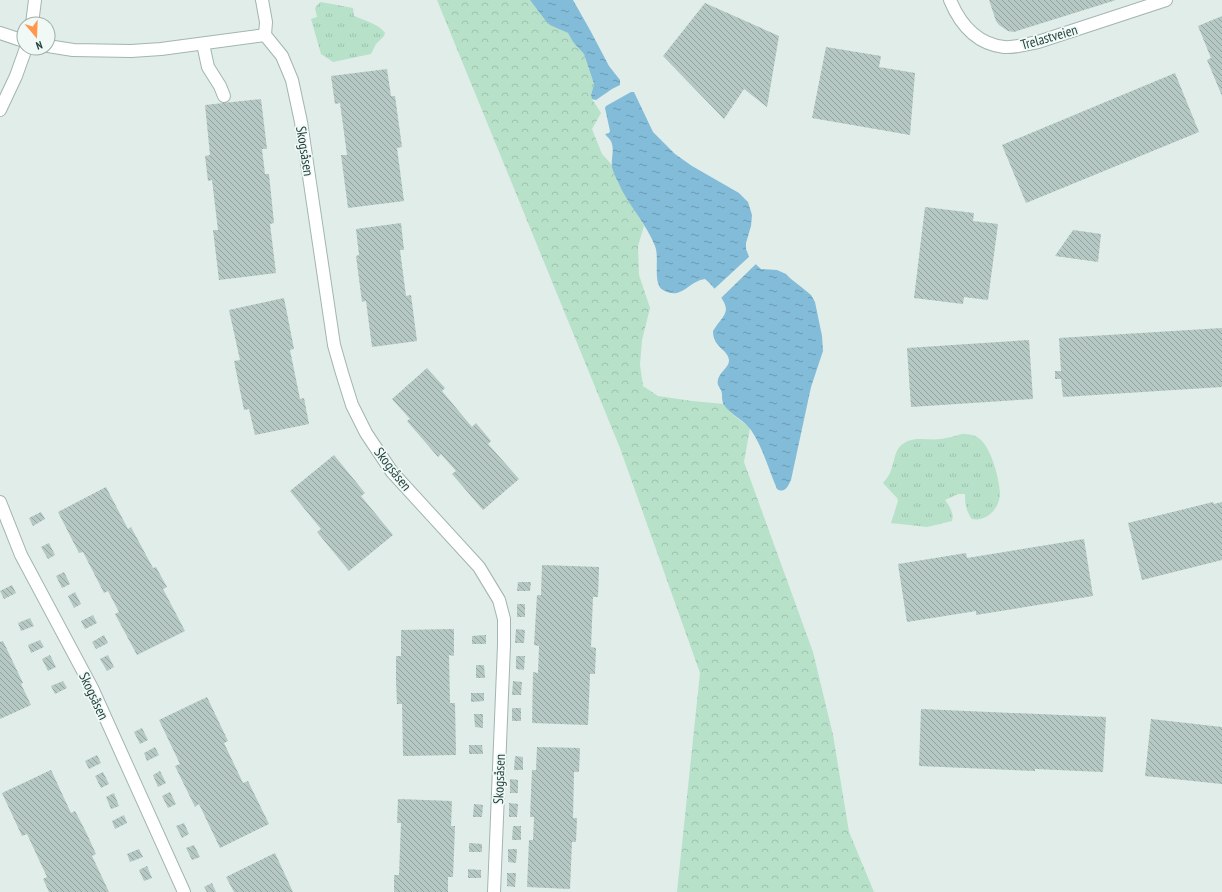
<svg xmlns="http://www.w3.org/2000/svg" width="1222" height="892" font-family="'PT Sans Narrow',sans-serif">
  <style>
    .forest { fill: url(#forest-crowns) }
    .park { fill: url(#park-tufts) }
    .water { fill: url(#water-ripples) }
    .pier { fill: #e0ede9 }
    .building { fill: url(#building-back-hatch) }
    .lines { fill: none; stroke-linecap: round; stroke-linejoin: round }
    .lane-casing { stroke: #a2b5b2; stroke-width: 14 }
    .street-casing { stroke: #a2b5b2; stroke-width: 14 }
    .lane { stroke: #fff; stroke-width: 12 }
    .street { stroke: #fff; stroke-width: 12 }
    .labels { text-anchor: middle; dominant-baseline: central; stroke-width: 3.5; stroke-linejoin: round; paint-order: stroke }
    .street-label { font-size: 14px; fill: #1f3f3c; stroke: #f1f9f6 }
  </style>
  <defs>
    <pattern id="forest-crowns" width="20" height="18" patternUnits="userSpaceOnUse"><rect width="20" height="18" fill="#b7e1c9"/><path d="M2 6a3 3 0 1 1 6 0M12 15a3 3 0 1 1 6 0" fill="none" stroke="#9dc2ae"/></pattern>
    <pattern id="park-tufts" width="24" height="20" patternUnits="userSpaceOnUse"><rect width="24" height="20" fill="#b7e1c9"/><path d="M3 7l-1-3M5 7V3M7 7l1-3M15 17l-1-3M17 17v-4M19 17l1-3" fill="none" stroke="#9dc2ae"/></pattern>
    <pattern id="water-ripples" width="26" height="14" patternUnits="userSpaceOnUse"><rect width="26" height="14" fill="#82bcd8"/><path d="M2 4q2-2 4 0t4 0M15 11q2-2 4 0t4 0" fill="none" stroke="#6a9ab0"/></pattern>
    <pattern id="building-back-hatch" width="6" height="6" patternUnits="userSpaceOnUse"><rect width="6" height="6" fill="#b5c8c3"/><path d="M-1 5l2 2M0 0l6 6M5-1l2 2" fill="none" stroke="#93a4a0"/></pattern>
  </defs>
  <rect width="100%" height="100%" fill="#e0ede9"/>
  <polygon class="forest" points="437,0 530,0 562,30 568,33 573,42 584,54 594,84 591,95 592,99 601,113 592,129 602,154 612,165 612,169 619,184 644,226 638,246 639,275 650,308 642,340 640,365 643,386 658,396 692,401 724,404 731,413 750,428 744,462 813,652 833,735 849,832 874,892 677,892 700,673 620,448"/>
  <g class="park">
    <path d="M 321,2 L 353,8 L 354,16 C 363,20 379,24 385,33 L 384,36 L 376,44 L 371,54 L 333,62 L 321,54 L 311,19 L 317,17 L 315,8 L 319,3 Z"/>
    <path d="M 962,434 C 967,434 972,434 977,437 C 991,445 999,478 1000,493 C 1000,508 987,522 972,519 C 966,511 965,504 965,494 L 958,494 L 945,500 C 950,507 954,513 952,521 L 927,527 L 891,523 L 898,501 L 897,498 L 883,483 C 886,479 890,475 891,470 C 894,463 894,456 898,449 C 909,434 926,441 941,439 C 948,438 955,436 962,434 Z"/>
  </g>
  <g class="water">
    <polygon points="530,0 573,0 590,30 609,66 620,80 620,85 612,89 596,100 592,99 591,95 594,84 584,54 573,42 568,33 550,25 546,21"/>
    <path d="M 631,92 L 634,92 L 653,132 L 675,154 L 692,166 L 739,193 L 748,202 L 752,215 L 751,226 L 746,243 L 746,249 L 750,259 L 761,269 L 777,270 L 786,274 L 791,279 L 800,286 L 811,295 L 815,302 L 822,336 L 823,351 L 811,387 L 791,480 C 788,486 785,494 777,489 C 769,470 763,448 751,430 C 744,420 731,415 724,405 C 721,400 723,395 721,390 C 721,390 718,385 718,385 C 715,374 730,368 729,360 C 728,349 713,348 713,331 C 724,313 733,313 718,293 C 714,288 710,283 705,279 C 688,281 682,301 663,290 C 652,284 660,258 655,246 C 646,223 628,205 618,182 C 616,178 613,172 612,168 C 611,160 614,151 612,144 C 611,139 607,137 605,134 L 609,133 L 610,131 L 605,108 L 606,106 Z"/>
  </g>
  <polygon class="pier" points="751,255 752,258 757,263 720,299 713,290"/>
  <g class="building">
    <polygon points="989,0 1116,0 1014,32 1008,31 999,25 996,21"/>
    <polygon points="705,3 779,36 767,107 744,89 724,119 663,56"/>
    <polygon points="1222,16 1222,96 1207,60 1211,58 1198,26"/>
    <polygon points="826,47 881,56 879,67 915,73 910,135 812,118"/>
    <polygon points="387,69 391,96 395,96 402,147 397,148 404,201 348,208 341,155 347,155 340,103 335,104 331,76"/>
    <polygon points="1175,73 1199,132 1026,203 1002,145"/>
    <polygon points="261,99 267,149 262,149 265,174 269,174 274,223 270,224 276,273 219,280 213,230 218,230 212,180 208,181 205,156 210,155 205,105"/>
    <polygon points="925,207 974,213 973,221 998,224 988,300 964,297 963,304 914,298"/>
    <polygon points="401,223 404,250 400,250 406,296 411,295 417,341 372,347 366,301 362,302 356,256 359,255 356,229"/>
    <polygon points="1073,230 1101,234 1098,262 1055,256"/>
    <polygon points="284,298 294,349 290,350 300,399 304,398 309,424 255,435 249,409 244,410 234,361 240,360 229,310"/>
    <polygon points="1222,328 1222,387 1063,397 1061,379 1055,379 1055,371 1061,371 1059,338"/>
    <polygon points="1029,340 1033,399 911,407 907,348"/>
    <polygon points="427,368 445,388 442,391 472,427 476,423 491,441 488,444 519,479 483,510 452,474 456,471 441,454 438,457 407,421 410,419 392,399"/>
    <polygon points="334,455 365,493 361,496 393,535 349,571 317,532 321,529 290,491"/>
    <polygon points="106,487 128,529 131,527 153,568 156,567 167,587 163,589 185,631 137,655 115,614 119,612 108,591 104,593 83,552 79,553 58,512"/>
    <polygon points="1213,502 1214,504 1222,502 1222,560 1142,580 1128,523"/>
    <polygon points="41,512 45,519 33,526 29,518"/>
    <polygon points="1084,539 1093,596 976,615 976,611 907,622 898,564 966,553 967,558"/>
    <polygon points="49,543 55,555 48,559 41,547"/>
    <polygon points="542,565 599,567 598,597 593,597 591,647 596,648 595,674 590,674 588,725 532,723 533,672 538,673 539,646 534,645 537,595 541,595"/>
    <polygon points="64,572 70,584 62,588 56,576"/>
    <polygon points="518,582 531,582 530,591 517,591"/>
    <polygon points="12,585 16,593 4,599 0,591"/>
    <polygon points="75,592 81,604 74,608 68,596"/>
    <rect x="517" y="604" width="8" height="13"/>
    <polygon points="93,615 97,623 85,629 81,621"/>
    <polygon points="30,618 34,626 21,631 18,623"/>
    <polygon points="454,629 454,656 449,655 450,703 455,703 456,755 403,756 402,704 397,704 396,680 396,656 401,656 401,630"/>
    <polygon points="516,629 525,630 524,643 515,643"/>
    <polygon points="104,635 108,643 96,649 92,642"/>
    <polygon points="486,635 486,644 472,644 472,636"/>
    <polygon points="40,640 44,647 31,653 28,645"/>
    <polygon points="3,641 23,683 21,684 31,705 0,719 0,642"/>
    <polygon points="50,655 56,667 48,671 42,659"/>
    <polygon points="108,655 114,667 107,671 100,659"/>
    <polygon points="516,656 525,656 524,670 516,669"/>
    <polygon points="476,665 484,665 485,678 476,678"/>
    <polygon points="63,681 67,688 55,694 51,686"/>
    <polygon points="513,681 522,682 521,695 512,695"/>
    <polygon points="471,693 484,693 484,701 471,702"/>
    <polygon points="207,697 228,741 224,743 243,783 248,781 269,824 220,848 199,804 195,807 175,766 180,764 159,720"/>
    <rect x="512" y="708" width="9" height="13"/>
    <polygon points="921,709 1106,717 1103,772 1035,769 1035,771 919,766"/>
    <polygon points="474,714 483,714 483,728 475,727"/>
    <polygon points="1151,719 1222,727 1222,784 1145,776"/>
    <polygon points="142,728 148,740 140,744 134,732"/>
    <polygon points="469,745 482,745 483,754 469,754"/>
    <polygon points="155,747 159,755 147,761 144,753"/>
    <polygon points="537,747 580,748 579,772 574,772 573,818 577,818 576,842 572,842 570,889 527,887 529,840 533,840 534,817 530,817 532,770 536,770"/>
    <polygon points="97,755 101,763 89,769 85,761"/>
    <polygon points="515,756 523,757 523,770 514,770"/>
    <polygon points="51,770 71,813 75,811 86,832 96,854 92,856 109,892 49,892 43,879 47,877 27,834 22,836 2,793"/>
    <polygon points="160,771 166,783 158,787 153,775"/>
    <polygon points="103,772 109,784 101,788 95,776"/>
    <polygon points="510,779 518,780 518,793 510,793"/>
    <polygon points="170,792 176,804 168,808 162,796"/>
    <polygon points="114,793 119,806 111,809 106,797"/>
    <polygon points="398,799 452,801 451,826 455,826 454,852 453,877 448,877 448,892 394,892 394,875 399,875 401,823 397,823"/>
    <polygon points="509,803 518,804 517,817 509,817"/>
    <polygon points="474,804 483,805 482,817 473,817"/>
    <polygon points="124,815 127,823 115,829 112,821"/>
    <polygon points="184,823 189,834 182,838 176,826"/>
    <polygon points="513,826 521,826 521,840 512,840"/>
    <polygon points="469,843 482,844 482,852 469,852"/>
    <polygon points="194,845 200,857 192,860 186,848"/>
    <polygon points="139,849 143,857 130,862 127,854"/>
    <polygon points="508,849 517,849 516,863 508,862"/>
    <polygon points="275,853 293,892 234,892 226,877"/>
    <polygon points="147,866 152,878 144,881 139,870"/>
    <polygon points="468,869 481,870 481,878 468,878"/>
    <polygon points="507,873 516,873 515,887 507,886"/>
    <polygon points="212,883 216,892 207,892 204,887"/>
  </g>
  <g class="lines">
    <defs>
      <g id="lane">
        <polyline points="0,33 24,41"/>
        <polyline points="203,44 208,67 220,86 224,96"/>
      </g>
      <g id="street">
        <polyline points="262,0 266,22 265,35 282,56 292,80 301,122 334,345 342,373 352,405 366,433 392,472 479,567 499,600 504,619 504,645 494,892"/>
        <path d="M 950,0 C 960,24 977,44 1004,47 C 1015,48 1027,44 1038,42 L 1166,0"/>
        <polyline points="32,24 35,0"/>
        <polyline points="48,46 73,50 131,51 161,49 265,35"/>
        <polyline points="0,110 16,76 26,48"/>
        <polyline points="0,502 21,555 92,688 184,892"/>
      </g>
    </defs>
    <use href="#lane" class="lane-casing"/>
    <use href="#street" class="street-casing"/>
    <use href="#lane" class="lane"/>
    <use href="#street" class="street"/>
  </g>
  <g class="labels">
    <g class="street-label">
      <text transform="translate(1049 37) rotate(-16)">Trelastveien</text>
      <text transform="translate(305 151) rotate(81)">Skogsåsen</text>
      <text transform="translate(393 469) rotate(52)">Skogsåsen</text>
      <text transform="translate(94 696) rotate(65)">Skogsåsen</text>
      <text transform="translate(499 779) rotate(-88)">Skogsåsen</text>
    </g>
  </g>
  <g transform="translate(36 36) rotate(161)"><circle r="19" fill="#f1f9f6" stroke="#9dafac"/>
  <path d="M0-3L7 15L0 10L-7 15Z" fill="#ff984c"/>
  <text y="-6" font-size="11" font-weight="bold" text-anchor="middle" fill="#1f3f3c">N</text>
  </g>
</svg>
